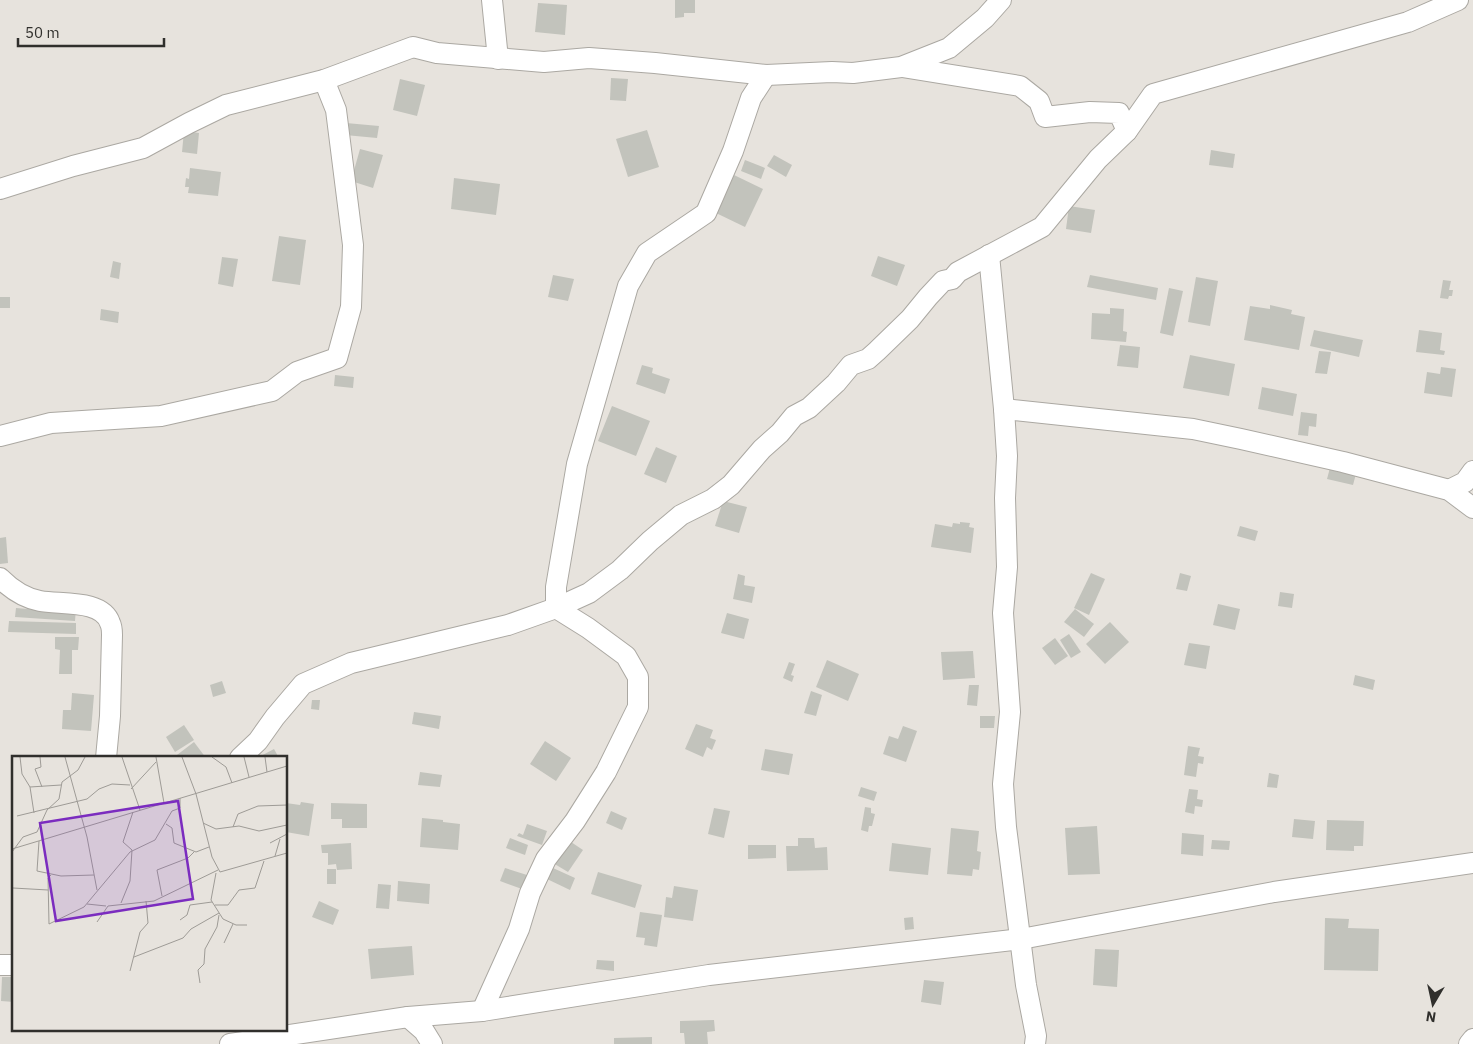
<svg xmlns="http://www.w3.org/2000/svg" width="1473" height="1044" font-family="'IBM Plex Sans',sans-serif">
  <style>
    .building { fill: #c2c3bc }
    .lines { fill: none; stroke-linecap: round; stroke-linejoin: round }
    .minor-casing { stroke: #aba8a2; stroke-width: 22 }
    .minor { stroke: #fff; stroke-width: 20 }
    .inset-road { fill: none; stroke: #9e9b96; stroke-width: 1 }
    .view { fill: #7b2cbf; fill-opacity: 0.15; stroke: #7b2cbf; stroke-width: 2.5 }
    .inset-edge { fill: none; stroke: #302f2c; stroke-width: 2.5 }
  </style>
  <rect width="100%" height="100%" fill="#e7e3dd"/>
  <g class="building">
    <polygon points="675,0 695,0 695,13 684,13 684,17 675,18"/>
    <polygon points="538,3 567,5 565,35 535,32"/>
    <polygon points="611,78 628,79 626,101 610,100"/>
    <polygon points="400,79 425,85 417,116 393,110"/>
    <polygon points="346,123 379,126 377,138 345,135"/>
    <polygon points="647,130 659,167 628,177 616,139"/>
    <polygon points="184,131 199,133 197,154 182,152"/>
    <polygon points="360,149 383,155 373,188 351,181"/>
    <polygon points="1211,150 1235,154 1233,168 1209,165"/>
    <polygon points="774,155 792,165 786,177 767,166"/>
    <polygon points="745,160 765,168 761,179 741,171"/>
    <polygon points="190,168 221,172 218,196 188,193 189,187 185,187 186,178 189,179"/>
    <polygon points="734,175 763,189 745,227 716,213"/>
    <polygon points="454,178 500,184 496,215 451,209"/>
    <polygon points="1069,206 1095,210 1091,233 1066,229"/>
    <polygon points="279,236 306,240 300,285 272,281"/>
    <polygon points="878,256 905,265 897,286 871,276"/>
    <polygon points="222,257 238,259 233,287 218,284"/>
    <polygon points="113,261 121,263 119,279 110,277"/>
    <polygon points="553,275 574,279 568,301 548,297"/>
    <polygon points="1090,275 1158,288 1156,300 1087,287"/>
    <polygon points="1196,277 1218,281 1210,326 1188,322"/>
    <polygon points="1443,280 1451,281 1449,290 1453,290 1452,296 1449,296 1448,299 1440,298"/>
    <polygon points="1169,288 1183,291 1173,336 1160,333"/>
    <rect x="0" y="297" width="10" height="11"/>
    <polygon points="1270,305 1292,310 1291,314 1305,317 1299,350 1244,340 1250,306 1270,309"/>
    <polygon points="1110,308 1124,309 1123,331 1127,332 1126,342 1091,339 1092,313 1110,314"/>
    <polygon points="101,309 119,312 118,323 100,320"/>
    <polygon points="1314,330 1363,340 1359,357 1310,346"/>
    <polygon points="1419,330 1442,333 1440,350 1445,351 1444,355 1416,352"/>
    <polygon points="1120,345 1140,347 1138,368 1117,366"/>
    <polygon points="1319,351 1331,352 1327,374 1315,373"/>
    <polygon points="1190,355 1235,364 1229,396 1183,388"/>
    <polygon points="642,365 653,368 652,373 670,379 665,394 636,384"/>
    <polygon points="1441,367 1456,369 1452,397 1424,393 1427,372 1440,374"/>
    <polygon points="335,375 354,377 353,388 334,386"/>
    <polygon points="1262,387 1297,394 1293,416 1258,409"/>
    <polygon points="612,406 650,421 636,456 598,441"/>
    <polygon points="1301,412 1317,414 1316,427 1309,426 1308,436 1298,435"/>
    <polygon points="656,447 677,456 666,483 644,474"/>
    <polygon points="1331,464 1357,470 1353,485 1327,479"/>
    <polygon points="723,501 747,507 739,533 715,526"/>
    <polygon points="960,522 970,523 969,527 974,528 971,553 931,547 935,524 952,527 953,523 960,524"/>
    <polygon points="1240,526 1258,531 1255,541 1237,536"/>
    <polygon points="6,537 8,563 0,564 0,538"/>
    <polygon points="1091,573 1105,579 1089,615 1074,608"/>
    <polygon points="1180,573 1191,576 1187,591 1176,589"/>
    <polygon points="738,574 745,576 744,585 755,587 752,603 733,599"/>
    <polygon points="1280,592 1294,594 1292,608 1278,606"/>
    <polygon points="1218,604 1240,609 1235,630 1213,625"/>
    <polygon points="16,608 52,611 76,608 75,621 15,617"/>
    <polygon points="1075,609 1094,624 1084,637 1064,622"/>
    <polygon points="727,613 749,619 744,639 721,633"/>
    <polygon points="9,621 76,623 76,634 8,632"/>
    <polygon points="1110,622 1129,642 1105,664 1086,644"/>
    <polygon points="1069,634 1081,652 1071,658 1060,640"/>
    <polygon points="55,637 79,637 78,650 72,650 72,674 59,674 60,650 55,649"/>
    <polygon points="1055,638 1068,656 1055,665 1042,648"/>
    <polygon points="1189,643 1210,646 1206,669 1184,665"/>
    <polygon points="973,651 975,678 943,680 941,652"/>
    <polygon points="827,660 859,674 848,701 816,687"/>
    <polygon points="789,662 795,664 791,675 794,676 792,682 783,678"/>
    <polygon points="1355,675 1375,680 1373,690 1353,685"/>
    <polygon points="222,681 226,693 213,697 210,685"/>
    <polygon points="969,685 979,685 977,706 967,705"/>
    <polygon points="811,691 822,695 816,716 804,713"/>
    <polygon points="72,693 94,695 91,731 62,729 63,710 71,710"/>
    <polygon points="312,700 320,700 319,710 311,709"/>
    <polygon points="414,712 441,716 439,729 412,724"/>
    <polygon points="980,716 995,716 994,728 980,728"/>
    <polygon points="696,724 713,730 710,738 716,740 712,750 707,747 703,757 685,749"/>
    <polygon points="184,725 194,740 175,752 166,737"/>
    <polygon points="903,726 917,731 906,762 883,754 889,736 898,739"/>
    <polygon points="545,741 571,758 556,781 530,764"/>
    <polygon points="194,742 206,758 173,758"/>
    <polygon points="1188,746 1200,748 1198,756 1204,757 1203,764 1198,763 1196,777 1184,775"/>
    <polygon points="274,749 279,758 257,758"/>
    <polygon points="765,749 793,754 789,775 761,770"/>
    <polygon points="420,772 442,775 440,787 418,785"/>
    <polygon points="1269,773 1279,775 1277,788 1267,787"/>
    <polygon points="861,787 877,792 874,801 858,796"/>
    <polygon points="1189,789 1198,790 1197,799 1203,800 1202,807 1195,806 1194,814 1185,812"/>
    <polygon points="301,802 314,804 309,836 286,832 286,803 300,805"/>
    <polygon points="331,803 367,804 367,828 342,828 342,819 331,819"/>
    <polygon points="865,807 871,808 871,813 875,814 872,826 869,826 868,832 861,830"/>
    <polygon points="714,808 730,811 724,838 708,834"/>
    <polygon points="611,811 627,818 622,830 606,823"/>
    <polygon points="422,818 443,820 443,822 460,824 458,850 420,847"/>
    <polygon points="1294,819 1315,821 1313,839 1292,837"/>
    <polygon points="1327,820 1364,821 1363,846 1354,846 1354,851 1326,850"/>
    <polygon points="527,824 547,831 542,845 517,836 519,833 523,835"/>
    <polygon points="1097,826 1100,874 1068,875 1065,828"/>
    <polygon points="951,828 979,831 977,851 981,852 979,870 973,869 972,876 947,874"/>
    <polygon points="1182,833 1204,835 1203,856 1181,854"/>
    <polygon points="510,838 528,845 525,855 506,848"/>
    <polygon points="798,838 814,838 815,848 827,847 828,870 787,871 786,846 798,846"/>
    <polygon points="568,840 583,850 568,872 553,863"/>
    <polygon points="1212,840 1230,841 1229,850 1211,849"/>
    <polygon points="351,843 352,869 337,870 336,864 328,865 328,853 322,853 321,845"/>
    <polygon points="892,843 931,848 928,875 889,871"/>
    <polygon points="748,845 776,845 776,858 748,859"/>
    <polygon points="505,868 527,875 522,889 500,881"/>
    <polygon points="553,868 575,878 570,890 547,879"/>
    <rect x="327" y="869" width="9" height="15"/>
    <polygon points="598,872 642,885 635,908 591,894"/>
    <polygon points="398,881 430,884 429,904 397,901"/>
    <polygon points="378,884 391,885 389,909 376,908"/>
    <polygon points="674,886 698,890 693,921 664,917 666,897 672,898"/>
    <polygon points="319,901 339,910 333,925 312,917"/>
    <polygon points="640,912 662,915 657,947 644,945 645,938 636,937"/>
    <polygon points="913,917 914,929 905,930 904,918"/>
    <polygon points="1325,918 1349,919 1348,928 1379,929 1378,971 1324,970"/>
    <polygon points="412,946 414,975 371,979 368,949"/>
    <polygon points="1095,949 1119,950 1117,987 1093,985"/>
    <polygon points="597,960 614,961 614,971 596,969"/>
    <polygon points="2,977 14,977 14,1002 1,1001"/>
    <polygon points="924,980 944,982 941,1005 921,1002"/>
    <polygon points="714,1020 715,1031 707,1032 708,1044 685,1044 684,1033 680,1033 680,1021"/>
    <polygon points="652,1037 652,1044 614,1044 614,1038"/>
  </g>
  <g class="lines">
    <defs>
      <g id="minor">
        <polyline points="492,0 498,59"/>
        <polyline points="902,67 1020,86 1039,101 1045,117 1090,112 1119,113 1127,131"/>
        <polyline points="0,189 73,166 143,148 189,123 226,105 324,80 413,47 437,53 544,62 589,58 655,63 766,75 832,72 853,73 901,67 949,48 985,18 1001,0"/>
        <polyline points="989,255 1004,409 1007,456 1005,498 1007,567 1003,613 1010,712 1003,784 1006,827 1026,985 1036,1036 1035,1044"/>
        <polyline points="1004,409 1193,429 1241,439 1343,462 1449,490 1473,508"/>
        <polyline points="0,436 51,423 161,416 272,391 297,372 337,358 351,307 353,245 336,110 324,80"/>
        <polyline points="1449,490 1465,482 1473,471"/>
        <path d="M 0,578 C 11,589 24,598 40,601 C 60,605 102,599 110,623 C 112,627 112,631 112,635 L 110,716 L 106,758"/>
        <polyline points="240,758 258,741 275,717 303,684 351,663 508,625 556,608 589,593 620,570 650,541 681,515 713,499 731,485 762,449 780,433 794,416 809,408 836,383 851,365 868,359 877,351 910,319 928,297 943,281 952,279 958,272 1042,227 1098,159 1127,131 1153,94 1408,22 1458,0"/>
        <polyline points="0,965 14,965"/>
        <polyline points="482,1011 519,929 530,893 546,859 575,821 606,772 638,707 638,677 626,656 588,628 556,608 556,587 577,464 628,286 647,253 706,213 733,151 751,98 766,75"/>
        <polyline points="408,1017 424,1031 432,1044"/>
        <polyline points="230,1044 408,1017 482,1011 709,975 1021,939 1274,892 1473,863"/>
        <polyline points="1469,1044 1473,1039"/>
      </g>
    </defs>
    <use href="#minor" class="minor-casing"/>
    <use href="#minor" class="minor"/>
  </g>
  <g transform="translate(12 756)">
    <rect width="275" height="275" fill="#e7e3dd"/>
    <path class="inset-road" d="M 8,1 L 10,18 L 18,31 L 22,57M 28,1 L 29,11 L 23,13 L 30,31M 53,1 L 75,81 L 85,134M 110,1 L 128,54M 144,1 L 152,47M 170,1 L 184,38 L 200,101 L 208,116 L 275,97M 200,1 L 214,11 L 220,27M 232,1 L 237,21M 253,1 L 255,16M 18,31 L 49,29M 119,33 L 144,6M 246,50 L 275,49M 5,60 L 75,43 L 87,33 L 100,28 L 118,29M 191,67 L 204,73 L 227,70 L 247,75 L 275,69M 154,68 L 160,72 L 162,87 L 184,96 L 197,91M 221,71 L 226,58 L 246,50M 27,85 L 25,115 L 49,120 L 82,119M 258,87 L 275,78M 0,93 L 275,10M 0,96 L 11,81 L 25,76 L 35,54 L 47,43 L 50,26 L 66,14 L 73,1M 263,100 L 268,83M 204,117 L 199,144 L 211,163 L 224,169 L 235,169M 39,119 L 36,122 L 37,168 L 72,151 L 118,96 L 143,84 L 160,55 L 168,52 L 168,42M 1,132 L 36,134M 150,140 L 145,114 L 176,102 L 182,96M 109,147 L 118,125 L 120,94 L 111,86 L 121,56M 75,148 L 94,150M 203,149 L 216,149 L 227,134 L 243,132 L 252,105M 168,164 L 175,159 L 178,149 L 200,146M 85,166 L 96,150 L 142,145 L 206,114M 212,187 L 221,168M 122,201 L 171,182 L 179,173 L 207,157M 118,215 L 128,176 L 136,167 L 134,145M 188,227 L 186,214 L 192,208 L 193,193 L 205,171 L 207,159"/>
    <path class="view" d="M 166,45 L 181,143 L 44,165 L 28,67 Z"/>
    <rect width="275" height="275" class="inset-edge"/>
  </g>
  <g transform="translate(1433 1004) rotate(189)" stroke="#e7e3dd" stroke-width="4" paint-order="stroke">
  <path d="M0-4L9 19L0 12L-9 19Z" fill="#302f2c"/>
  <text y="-8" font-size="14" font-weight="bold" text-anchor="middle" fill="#302f2c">N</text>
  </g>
  <path d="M18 38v8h146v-8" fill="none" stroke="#302f2c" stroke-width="2.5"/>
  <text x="25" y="38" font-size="15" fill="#302f2c" stroke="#e7e3dd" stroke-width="4" paint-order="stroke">50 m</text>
</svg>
